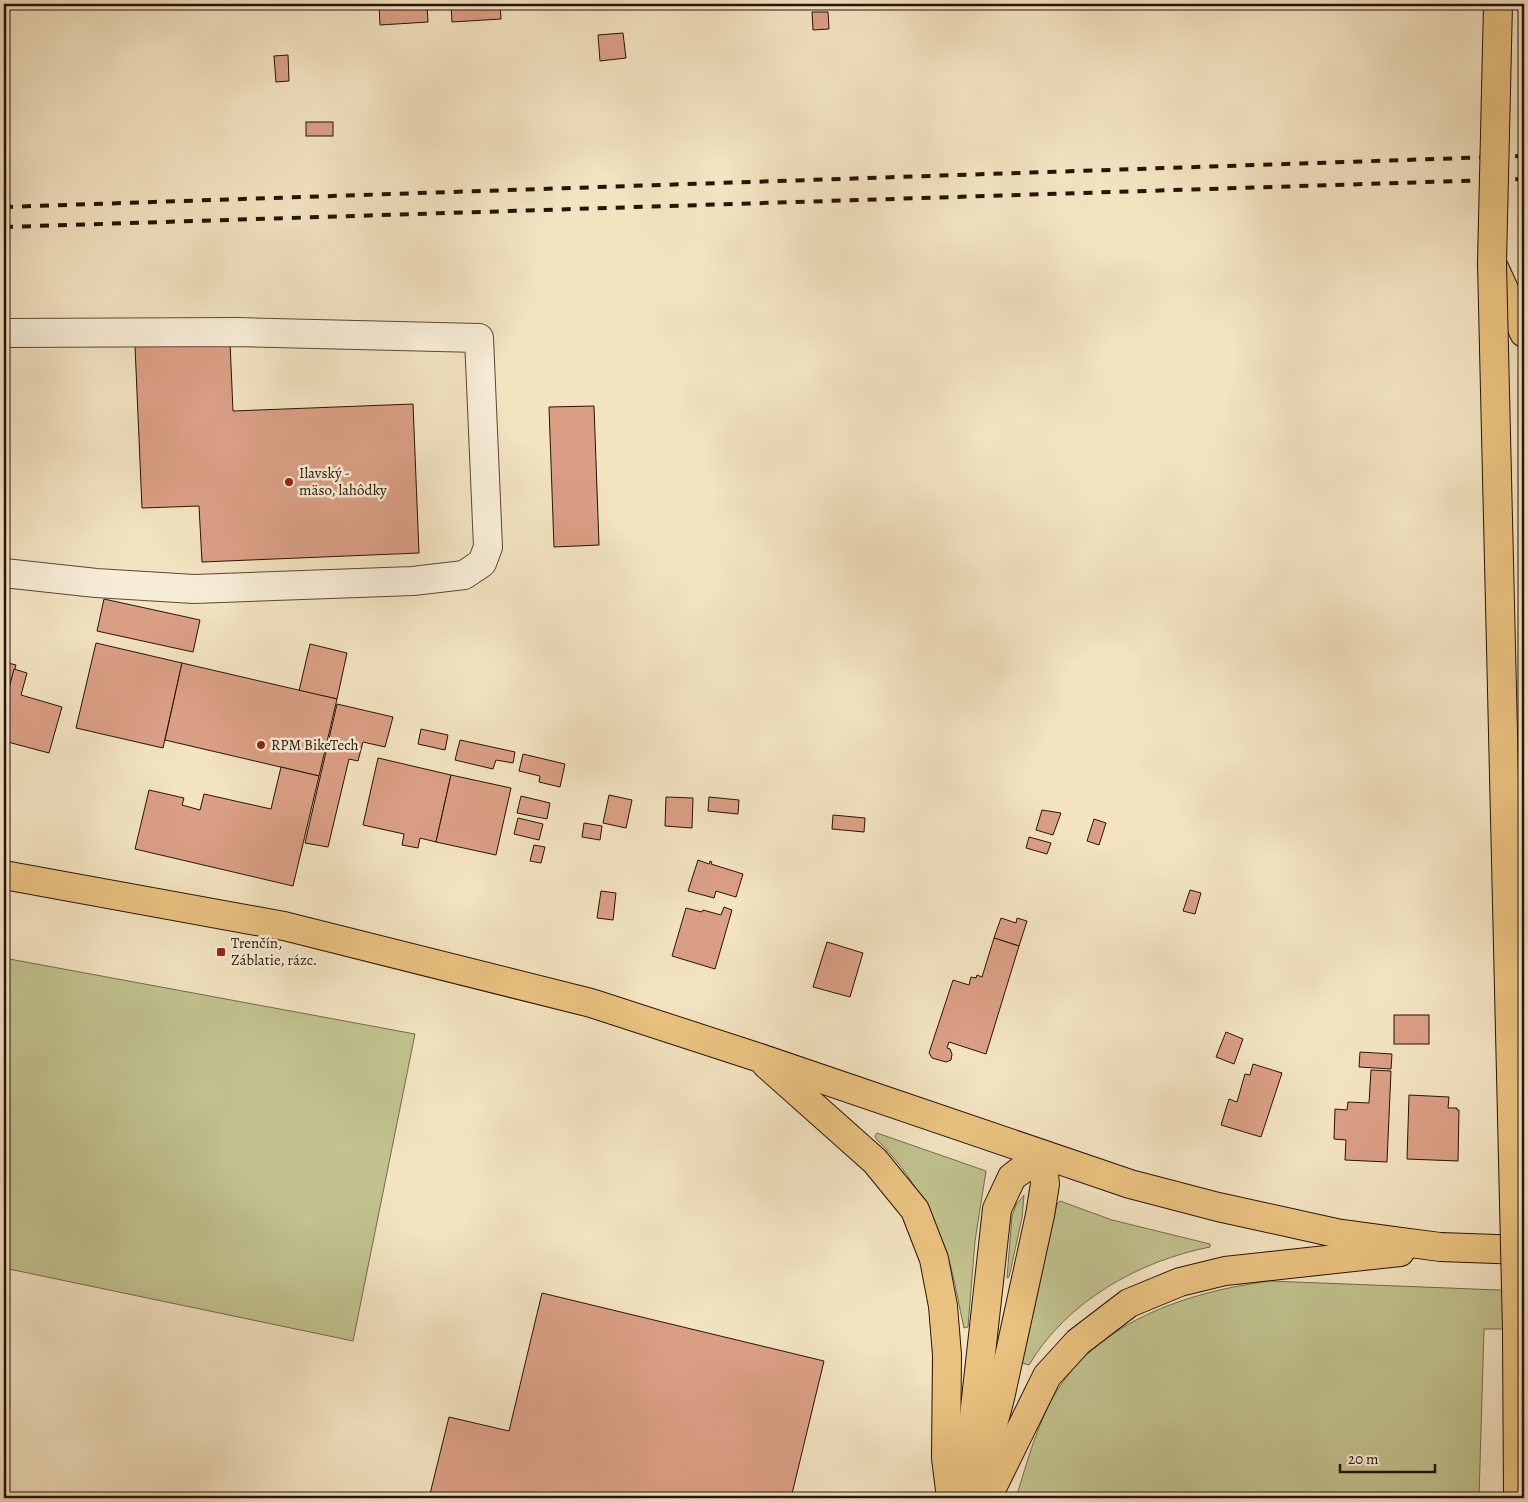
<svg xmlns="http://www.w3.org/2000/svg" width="1528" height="1502" font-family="Alegreya,serif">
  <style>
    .green { fill: #c1c28e; stroke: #756a4a }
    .building { fill: #db9f85; stroke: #291206 }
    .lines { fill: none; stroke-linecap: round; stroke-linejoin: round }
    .minor-casing { stroke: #5c4635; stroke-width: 30 }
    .major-casing { stroke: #291206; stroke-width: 30 }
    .minor { stroke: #f7edd7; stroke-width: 28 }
    .major { stroke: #eac280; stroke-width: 28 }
    .rail { stroke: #291206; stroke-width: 4; stroke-dasharray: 9 9; stroke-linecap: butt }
    .major-bridge-casing { stroke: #291206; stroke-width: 30; stroke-linecap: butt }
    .major-bridge { stroke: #eac280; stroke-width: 28 }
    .poi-dot { fill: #8f2418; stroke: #f7edd7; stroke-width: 2 }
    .labels { text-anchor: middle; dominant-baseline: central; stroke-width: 5; stroke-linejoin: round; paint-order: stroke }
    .poi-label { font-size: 15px; fill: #291206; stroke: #f7edd7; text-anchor: start }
  </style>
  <rect width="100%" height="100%" fill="#f3e3c1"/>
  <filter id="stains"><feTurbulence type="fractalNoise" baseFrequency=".004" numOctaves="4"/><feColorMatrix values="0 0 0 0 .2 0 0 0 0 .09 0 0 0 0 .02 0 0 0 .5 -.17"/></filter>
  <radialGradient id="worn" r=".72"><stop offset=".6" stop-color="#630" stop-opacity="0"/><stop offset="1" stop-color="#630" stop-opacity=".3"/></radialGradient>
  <g class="green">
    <polygon points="4,958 415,1034 353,1341 4,1268"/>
    <path d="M 877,1133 L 986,1171 L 975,1241 L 968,1327 L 964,1328 C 959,1307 956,1285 950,1264 C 936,1218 912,1174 877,1140 L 875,1136 Z"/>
    <polygon points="1024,1195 1022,1218 1009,1277 1007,1278 1012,1216 1016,1205"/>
    <path d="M 1060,1201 L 1112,1220 L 1210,1244 L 1210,1247 C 1139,1261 1067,1301 1029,1365 L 1022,1363 L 1057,1204 Z"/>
    <path d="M 1270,1281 L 1524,1291 L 1524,1329 L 1484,1329 L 1479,1498 L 1016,1498 C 1026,1466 1034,1435 1049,1405 C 1090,1323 1186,1292 1270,1281 Z"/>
  </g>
  <g class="building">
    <polygon points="379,4 427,4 428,22 380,25"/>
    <polygon points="451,4 500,4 501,19 452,22"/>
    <polygon points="812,12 828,12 829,29 813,30"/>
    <polygon points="623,33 626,58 600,61 598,35"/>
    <polygon points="288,55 289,81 276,82 274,56"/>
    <rect x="306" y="122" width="27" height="14"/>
    <polygon points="230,342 233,411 413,404 419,553 202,562 199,506 142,508 135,346"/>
    <polygon points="594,406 599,545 554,547 549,407"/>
    <polygon points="104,599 200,620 193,652 97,631"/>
    <polygon points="96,643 182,663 163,748 76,728"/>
    <polygon points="310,644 347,653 337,699 299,691"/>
    <polygon points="4,662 16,665 4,708"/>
    <polygon points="182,663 337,699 319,776 165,740"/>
    <polygon points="14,669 27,673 21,695 62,707 49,753 4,741 4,708"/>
    <polygon points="337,704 393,717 385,747 363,742 358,761 349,759 328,847 305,843"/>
    <polygon points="421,729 448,735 445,750 418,744"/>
    <polygon points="460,740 515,752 513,763 496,760 493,769 455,760"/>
    <polygon points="523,754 565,764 560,787 539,782 540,776 519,771"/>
    <polygon points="378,758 451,775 436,842 420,838 418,848 402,845 404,834 363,825"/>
    <polygon points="281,767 319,776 293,886 135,849 149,790 184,798 182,805 200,810 204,794 271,809"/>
    <polygon points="451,775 511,788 496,855 436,842"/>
    <polygon points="609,795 632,800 626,828 603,823"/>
    <polygon points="521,796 550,803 547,819 517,813"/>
    <polygon points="666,797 693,798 692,828 665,826"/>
    <polygon points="709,797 739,800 738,814 708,811"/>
    <polygon points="1042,810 1061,813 1053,835 1036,830"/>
    <polygon points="833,815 865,818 864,832 832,829"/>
    <polygon points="518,818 543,824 539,840 514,834"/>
    <polygon points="1094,819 1106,823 1099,845 1087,841"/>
    <polygon points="584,823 602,826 600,840 582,837"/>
    <polygon points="1029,837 1051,843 1047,854 1026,848"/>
    <polygon points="534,845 545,847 541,863 530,861"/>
    <polygon points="698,860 709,864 710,861 712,862 711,864 743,874 736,897 716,891 714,898 688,891"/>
    <polygon points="1190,890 1201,893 1195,914 1183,911"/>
    <polygon points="601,891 616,893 613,920 597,918"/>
    <polygon points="724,907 732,910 715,969 672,956 686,908 702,912 703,910 721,915"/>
    <polygon points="1001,918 1016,923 1017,918 1027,921 1019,946 994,938"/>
    <polygon points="994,938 1019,946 986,1054 949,1042 947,1048 950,1049 952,1054 951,1060 946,1062 932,1058 929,1053 953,980 969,985 971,977 976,978 977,975 982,977"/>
    <polygon points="827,942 863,953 850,997 813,987"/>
    <rect x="1394" y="1015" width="35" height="29"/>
    <polygon points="1226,1032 1243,1039 1234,1064 1216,1057"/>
    <polygon points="1360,1052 1392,1054 1391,1069 1359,1067"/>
    <polygon points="1253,1064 1282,1073 1261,1137 1221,1125 1229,1099 1237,1102 1245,1074 1250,1075"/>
    <polygon points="1371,1070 1391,1071 1387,1162 1345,1160 1346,1140 1334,1139 1335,1109 1347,1110 1348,1102 1369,1103"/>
    <polygon points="1409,1095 1449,1097 1448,1108 1457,1108 1457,1110 1459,1110 1458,1161 1407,1159"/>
    <polygon points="542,1293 824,1361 791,1498 429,1498 449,1417 509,1431"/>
  </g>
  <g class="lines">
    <defs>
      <polyline id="minor" points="4,333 238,332 479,338 488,547 482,563 464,575 413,581 194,589 96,583 4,573"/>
      <g id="major">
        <polyline points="1492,263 1524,333"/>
        <polyline points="4,875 284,926 591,1003 757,1057 1130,1184 1218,1207 1336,1233 1395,1241 1440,1247 1524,1250"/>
        <polyline points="766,1064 875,1161 915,1210 934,1259 943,1306 947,1355 946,1458 951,1498"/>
        <polyline points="1517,1331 1518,1498"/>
        <polyline points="982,1466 1000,1398 1040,1215 1045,1184 1042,1155"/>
        <polyline points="965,1498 997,1209 1012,1177 1042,1155"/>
        <polyline points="987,1498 1047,1376 1078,1342 1129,1303 1180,1282 1225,1271 1400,1252"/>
      </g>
    </defs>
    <use href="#minor" class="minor-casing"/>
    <use href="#major" class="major-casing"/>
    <use href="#minor" class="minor"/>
    <use href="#major" class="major"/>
    <g class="rail">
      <polyline points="4,207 1524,156"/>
      <polyline points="4,227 1524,179"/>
    </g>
    <defs>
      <polyline id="major-bridge" points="1498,4 1492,263 1517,1331"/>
    </defs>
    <use href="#major-bridge" class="major-bridge-casing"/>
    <use href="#major-bridge" class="major-bridge"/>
  </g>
  <g class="poi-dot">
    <circle cx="289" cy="482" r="5"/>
    <circle cx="261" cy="745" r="5"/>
    <rect x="216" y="947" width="10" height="10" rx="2.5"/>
  </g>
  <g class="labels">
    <g class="poi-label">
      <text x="299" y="473">Ilavský -<tspan x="299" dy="17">mäso, lahôdky</tspan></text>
      <text x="271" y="745">RPM BikeTech</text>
      <text x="231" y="943">Trenčín,<tspan x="231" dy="17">Záblatie, rázc.</tspan></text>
    </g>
  </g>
  <rect width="1528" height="1502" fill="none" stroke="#f3e3c1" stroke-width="20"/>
  <rect x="5" y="5" width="1518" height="1492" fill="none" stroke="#291206" stroke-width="2.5"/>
  <rect x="10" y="10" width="1508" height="1482" fill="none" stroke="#291206"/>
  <path d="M1340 1464v8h95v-8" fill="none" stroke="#291206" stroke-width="2.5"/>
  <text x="1348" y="1464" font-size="15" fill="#291206" stroke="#f7edd7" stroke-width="4" paint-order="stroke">20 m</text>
  <rect width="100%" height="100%" filter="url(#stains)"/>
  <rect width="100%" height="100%" fill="url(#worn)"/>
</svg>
